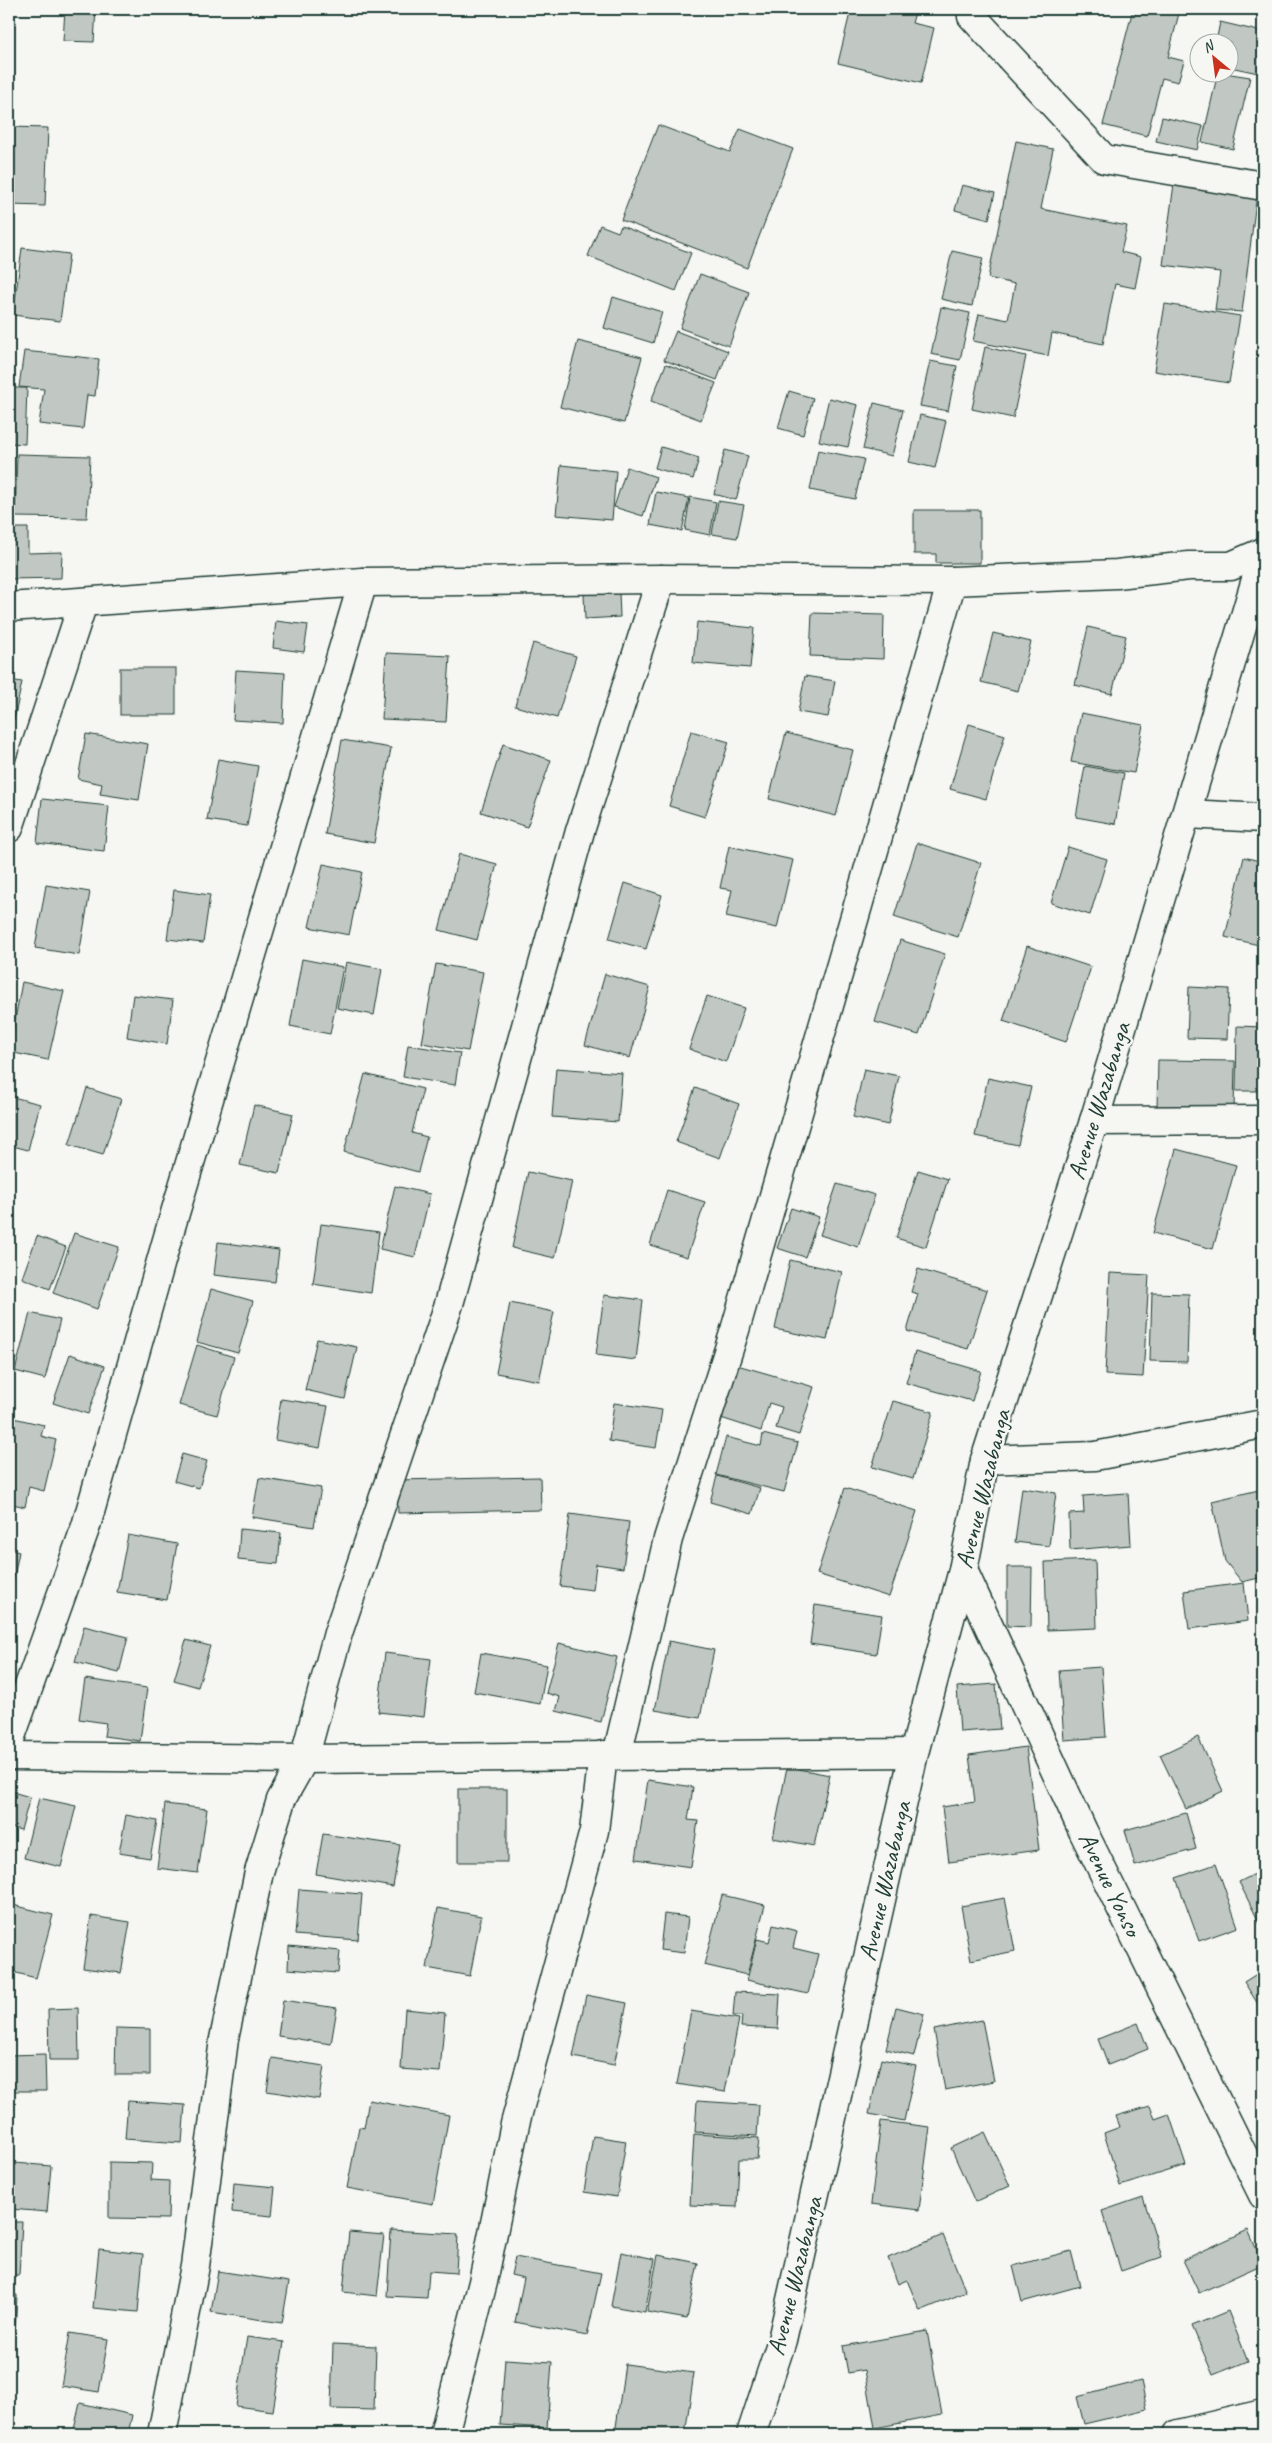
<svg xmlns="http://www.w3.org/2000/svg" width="1272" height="2443" font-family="Caveat,sans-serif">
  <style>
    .building { fill: #c1c8c3; stroke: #1f3d34 }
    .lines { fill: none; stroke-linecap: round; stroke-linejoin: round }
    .minor-casing { stroke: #1f3d34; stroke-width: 31 }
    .major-casing { stroke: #1f3d34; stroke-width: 31 }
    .minor { stroke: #f6f6f2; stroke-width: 28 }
    .major { stroke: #f6f6f2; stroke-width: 28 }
    .labels { text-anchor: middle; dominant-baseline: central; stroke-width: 5; stroke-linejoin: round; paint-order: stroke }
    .street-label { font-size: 25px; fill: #1f3d34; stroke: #f6f6f2 }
  </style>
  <rect width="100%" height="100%" fill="#f6f6f2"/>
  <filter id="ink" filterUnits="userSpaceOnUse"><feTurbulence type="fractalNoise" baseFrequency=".02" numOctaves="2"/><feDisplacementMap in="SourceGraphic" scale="10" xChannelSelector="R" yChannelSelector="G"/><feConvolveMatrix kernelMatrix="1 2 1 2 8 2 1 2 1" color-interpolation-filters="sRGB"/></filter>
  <g filter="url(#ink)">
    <g class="building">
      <polygon points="65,9 96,9 94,42 63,41"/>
      <polygon points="851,9 916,9 912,23 934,28 921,83 838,63"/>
      <polygon points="1133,9 1180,9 1168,57 1184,61 1178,82 1162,78 1147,136 1103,125"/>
      <polygon points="1220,22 1263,32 1263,74 1230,67 1230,42 1216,42"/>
      <polygon points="1218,72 1250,77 1233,149 1202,142"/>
      <polygon points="1162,117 1203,126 1197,150 1156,141"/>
      <polygon points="658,125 730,152 740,129 793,149 747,268 621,220"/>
      <polygon points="9,127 48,128 45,206 9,205"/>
      <polygon points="1016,141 1053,149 1041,209 1127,226 1121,252 1141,257 1135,288 1115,284 1103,344 1052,333 1048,356 973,341 979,314 1008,320 1015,284 988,278"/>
      <polygon points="1174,184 1257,193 1242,312 1215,310 1220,272 1163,265"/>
      <polygon points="962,185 995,193 989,219 955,210"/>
      <polygon points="600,225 618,232 621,226 691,253 676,291 588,256"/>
      <polygon points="22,248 69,254 60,321 13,315"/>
      <polygon points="952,251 983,258 972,306 941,299"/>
      <polygon points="700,274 749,292 729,346 680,328"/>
      <polygon points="613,297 662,312 653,343 604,328"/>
      <polygon points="1165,304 1240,316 1229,383 1154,371"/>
      <polygon points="941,307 970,313 960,360 931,354"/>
      <polygon points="676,331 728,351 717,380 664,360"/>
      <polygon points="578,341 642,357 624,423 560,407"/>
      <polygon points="985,347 1026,356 1013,418 972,409"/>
      <polygon points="24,351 99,359 95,396 87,395 83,429 39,424 44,389 19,387"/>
      <polygon points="930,361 957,366 948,411 920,406"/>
      <polygon points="666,364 716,383 701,420 651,401"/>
      <polygon points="9,388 27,388 25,444 9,443"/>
      <polygon points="789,391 813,398 803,435 778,428"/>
      <polygon points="829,398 858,405 848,447 819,441"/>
      <polygon points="874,403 903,410 892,456 863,449"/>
      <polygon points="920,415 946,421 935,468 909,462"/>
      <polygon points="661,447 699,458 693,479 655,468"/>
      <polygon points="725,450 748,456 736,500 714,494"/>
      <polygon points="818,450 864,459 855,499 810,490"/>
      <polygon points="17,454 90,456 87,518 15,517"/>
      <polygon points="561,465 616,471 612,520 556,515"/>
      <polygon points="627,467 656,477 643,516 614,507"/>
      <polygon points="656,492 689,498 682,531 650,525"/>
      <polygon points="690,497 716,502 710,535 685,530"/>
      <polygon points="718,501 744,505 737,538 712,534"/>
      <polygon points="914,510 980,510 980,563 936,563 936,554 914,554"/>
      <polygon points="9,528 28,528 28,553 62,552 61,578 9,579"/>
      <polygon points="619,592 620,617 585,619 584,594"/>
      <polygon points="812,613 884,615 883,659 810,656"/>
      <polygon points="276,621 308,625 304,652 273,648"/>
      <polygon points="697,622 754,628 750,668 693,663"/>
      <polygon points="1088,627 1126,636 1112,694 1075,685"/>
      <polygon points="993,633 1031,642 1018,691 981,682"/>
      <polygon points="533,643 576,656 557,718 515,706"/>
      <polygon points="386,653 450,656 446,722 382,719"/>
      <rect x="120" y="668" width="56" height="47"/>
      <polygon points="236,670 285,673 283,723 233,720"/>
      <polygon points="805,676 835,681 828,717 798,712"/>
      <polygon points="9,680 22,682 14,720 9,719"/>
      <polygon points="1081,713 1143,725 1134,773 1071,762"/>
      <polygon points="969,724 1005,735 986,799 950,789"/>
      <polygon points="691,731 729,742 705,817 669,806"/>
      <polygon points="786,733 853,750 836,816 769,799"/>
      <polygon points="86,734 148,744 139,800 100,794 102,784 78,779"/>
      <polygon points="342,740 391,748 374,843 325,834"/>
      <polygon points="503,744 551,760 527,827 481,812"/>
      <polygon points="218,759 258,766 247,826 207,820"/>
      <polygon points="1085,766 1124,773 1115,824 1076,817"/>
      <polygon points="42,799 109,806 104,851 37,843"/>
      <polygon points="917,843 981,863 958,937 894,917"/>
      <polygon points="729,846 793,860 777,928 726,917 732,890 720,888"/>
      <polygon points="1068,847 1107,859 1090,915 1051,903"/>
      <polygon points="459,854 497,864 477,940 439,930"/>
      <polygon points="1244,857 1263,862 1263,946 1225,937"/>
      <polygon points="323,864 362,872 349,935 309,927"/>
      <polygon points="625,883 662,895 646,949 609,939"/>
      <polygon points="46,885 90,892 79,955 35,948"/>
      <polygon points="174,890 210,895 203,943 167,939"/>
      <polygon points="900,940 945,954 919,1035 875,1022"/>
      <polygon points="1027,946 1091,967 1066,1042 1003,1021"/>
      <polygon points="302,959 343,967 330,1034 290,1026"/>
      <polygon points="346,962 382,969 374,1015 337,1008"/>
      <polygon points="436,964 483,972 468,1051 422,1043"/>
      <polygon points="605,974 650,987 630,1058 585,1045"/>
      <polygon points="22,982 64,991 48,1060 9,1052"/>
      <polygon points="1189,987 1229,989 1227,1039 1187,1038"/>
      <polygon points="133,995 173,1000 167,1044 127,1037"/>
      <polygon points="707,996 744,1008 726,1062 689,1049"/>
      <polygon points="1237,1026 1263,1027 1263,1091 1236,1091"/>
      <polygon points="408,1045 460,1053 455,1085 403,1077"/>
      <polygon points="1158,1060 1235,1061 1234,1111 1157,1109"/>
      <polygon points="556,1068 622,1073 618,1122 552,1117"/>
      <polygon points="864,1069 899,1076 888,1125 853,1117"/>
      <polygon points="365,1074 423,1089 412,1133 427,1137 418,1172 344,1152"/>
      <polygon points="988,1078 1031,1087 1018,1145 975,1136"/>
      <polygon points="87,1088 121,1099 103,1155 69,1145"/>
      <polygon points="695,1088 739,1104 720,1158 676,1142"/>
      <polygon points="9,1096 40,1104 28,1150 9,1145"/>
      <polygon points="254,1105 293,1114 279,1173 240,1165"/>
      <polygon points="1176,1149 1236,1165 1213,1249 1153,1233"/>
      <polygon points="918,1170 948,1179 926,1247 896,1238"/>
      <polygon points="528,1172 572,1181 555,1258 512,1248"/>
      <polygon points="837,1184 875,1195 858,1247 820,1235"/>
      <polygon points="395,1186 430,1194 415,1257 380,1249"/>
      <polygon points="667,1190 705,1202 687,1257 650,1245"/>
      <polygon points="791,1208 819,1217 805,1257 777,1248"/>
      <polygon points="321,1224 379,1232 371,1293 313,1284"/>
      <polygon points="74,1233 119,1247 97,1309 53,1293"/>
      <polygon points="37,1236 66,1247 50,1289 22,1278"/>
      <polygon points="218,1242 279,1250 275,1282 214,1275"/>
      <polygon points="790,1260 842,1272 827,1340 775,1329"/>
      <polygon points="918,1269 987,1290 968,1349 907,1331 918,1294 911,1292"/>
      <polygon points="1110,1273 1149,1275 1143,1377 1105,1375"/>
      <polygon points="211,1289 253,1301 238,1353 197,1342"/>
      <polygon points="1152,1293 1189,1294 1187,1362 1150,1361"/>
      <polygon points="604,1295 643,1300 636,1360 596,1355"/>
      <polygon points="510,1303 554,1312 539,1381 496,1373"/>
      <polygon points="30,1313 60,1320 45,1379 15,1371"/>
      <polygon points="317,1339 357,1347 345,1399 305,1390"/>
      <polygon points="197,1345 234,1357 217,1415 179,1405"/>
      <polygon points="915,1352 981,1371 972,1401 906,1383"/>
      <polygon points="70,1354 105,1366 88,1414 53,1403"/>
      <polygon points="737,1365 814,1387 799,1435 776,1428 782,1407 769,1403 761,1431 721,1418"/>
      <polygon points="281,1399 328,1406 320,1448 275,1440"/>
      <polygon points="893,1401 933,1412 913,1479 872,1467"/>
      <polygon points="614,1403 662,1410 656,1448 609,1441"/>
      <polygon points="9,1417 44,1425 41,1436 56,1440 44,1491 29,1487 25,1507 9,1503"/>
      <polygon points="763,1434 798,1443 784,1492 716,1475 726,1437 761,1446"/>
      <polygon points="182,1454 207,1461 199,1488 174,1481"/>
      <polygon points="717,1476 760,1488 752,1514 710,1502"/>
      <polygon points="540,1477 541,1510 398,1513 397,1480"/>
      <polygon points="259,1478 321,1488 314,1527 252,1517"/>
      <polygon points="845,1488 917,1511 889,1597 817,1574"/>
      <polygon points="1022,1488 1056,1493 1049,1546 1015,1542"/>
      <polygon points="1263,1489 1263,1577 1242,1582 1225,1561 1212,1501"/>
      <polygon points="1128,1493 1131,1545 1070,1550 1069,1514 1084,1513 1083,1496"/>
      <polygon points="570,1514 629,1522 623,1568 596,1564 593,1590 560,1586"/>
      <polygon points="240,1529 281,1533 278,1564 238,1560"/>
      <polygon points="128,1535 177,1544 167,1600 117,1592"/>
      <polygon points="9,1549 19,1552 9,1601"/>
      <polygon points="1095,1560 1097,1628 1047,1630 1045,1562"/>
      <polygon points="1007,1567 1032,1567 1031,1627 1007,1626"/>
      <polygon points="1244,1583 1248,1621 1189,1629 1184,1591"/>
      <polygon points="815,1605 882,1615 876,1654 810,1644"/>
      <polygon points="84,1626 128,1637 119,1673 75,1662"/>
      <polygon points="186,1640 210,1646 198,1687 174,1680"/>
      <polygon points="669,1641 714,1650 700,1718 655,1710"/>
      <polygon points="559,1643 617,1657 601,1722 556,1711 560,1697 546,1693"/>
      <polygon points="385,1653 431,1659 424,1717 378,1712"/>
      <polygon points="481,1653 547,1665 540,1704 474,1692"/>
      <polygon points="1101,1667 1106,1737 1064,1740 1059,1670"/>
      <polygon points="1263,1667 1263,1686 1258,1669"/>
      <polygon points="85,1679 147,1688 140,1741 104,1736 106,1723 79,1719"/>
      <polygon points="996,1684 1000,1729 960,1732 957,1687"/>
      <polygon points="1198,1737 1223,1791 1186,1809 1160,1755"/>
      <polygon points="1026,1747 1039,1850 949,1862 942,1807 975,1802 969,1755"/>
      <polygon points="787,1767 830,1775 814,1846 773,1838"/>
      <polygon points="648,1780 693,1787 688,1820 698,1821 691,1867 636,1859"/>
      <rect x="458" y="1789" width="49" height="73"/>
      <polygon points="9,1791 30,1797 21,1830 9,1827"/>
      <polygon points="39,1798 76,1806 61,1867 24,1858"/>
      <polygon points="165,1804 207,1809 198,1873 157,1868"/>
      <polygon points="1186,1813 1196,1849 1135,1866 1125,1830"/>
      <polygon points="126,1815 157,1821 150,1858 119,1853"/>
      <polygon points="323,1834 400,1845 393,1887 316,1874"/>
      <polygon points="1216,1864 1238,1927 1199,1941 1176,1878"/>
      <polygon points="1263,1870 1263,1930 1239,1882"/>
      <polygon points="299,1889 362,1894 358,1940 295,1935"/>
      <polygon points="722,1895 765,1905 747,1975 704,1965"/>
      <polygon points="1005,1898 1015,1951 971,1960 961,1906"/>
      <polygon points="9,1904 53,1915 36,1978 9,1971"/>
      <polygon points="438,1908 481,1916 470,1976 427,1968"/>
      <polygon points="664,1914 688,1917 684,1953 660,1950"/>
      <polygon points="91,1916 130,1922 121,1973 83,1968"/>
      <polygon points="773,1925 797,1931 793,1948 818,1954 808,1994 747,1980 757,1939 769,1942"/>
      <polygon points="289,1946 340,1951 338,1973 288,1969"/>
      <polygon points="1263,1970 1263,2012 1244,1982"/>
      <polygon points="735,1992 780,1994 778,2029 741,2027 742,2016 733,2016"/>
      <polygon points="586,1995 627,2003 614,2065 573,2057"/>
      <polygon points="283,2000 337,2008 331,2044 278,2036"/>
      <polygon points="896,2007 924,2014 914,2056 886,2049"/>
      <polygon points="78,2008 79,2060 49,2060 48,2009"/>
      <polygon points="405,2009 445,2013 440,2072 401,2069"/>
      <polygon points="691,2011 739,2019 725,2092 677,2084"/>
      <polygon points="982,2020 994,2081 945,2090 934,2030"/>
      <polygon points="1138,2023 1148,2049 1108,2065 1098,2039"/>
      <polygon points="116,2028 150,2029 150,2075 115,2075"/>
      <polygon points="45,2054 46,2091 9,2091 9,2055"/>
      <polygon points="272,2058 324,2066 319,2099 267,2091"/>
      <polygon points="881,2059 916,2066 904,2121 869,2114"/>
      <polygon points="369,2100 449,2115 433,2204 347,2188 359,2127 364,2128"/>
      <polygon points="128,2101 185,2105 182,2143 125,2139"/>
      <polygon points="697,2101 759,2105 757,2136 695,2132"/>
      <polygon points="1150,2106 1155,2119 1169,2114 1186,2165 1120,2186 1104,2133 1120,2127 1116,2116"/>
      <polygon points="9,2114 14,2114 12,2152 9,2152"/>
      <polygon points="881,2121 930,2127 919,2210 871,2204"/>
      <polygon points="985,2132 1010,2186 975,2202 951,2148"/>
      <polygon points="694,2134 759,2138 757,2159 739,2159 737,2207 690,2205"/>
      <polygon points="593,2136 626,2141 617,2197 584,2192"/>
      <polygon points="109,2162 152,2163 151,2180 169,2181 168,2219 109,2218"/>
      <polygon points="15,2163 51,2166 47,2212 10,2209"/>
      <polygon points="234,2183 275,2187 272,2216 232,2212"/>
      <polygon points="1143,2197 1162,2257 1121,2271 1102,2211"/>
      <polygon points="9,2222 22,2222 19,2275 9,2275"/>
      <polygon points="391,2230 458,2234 456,2273 429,2271 427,2298 387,2296"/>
      <polygon points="1248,2230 1263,2264 1199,2293 1183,2260"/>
      <polygon points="349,2232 384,2235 377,2296 343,2292"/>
      <polygon points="943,2235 966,2292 920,2311 907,2280 898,2284 888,2258"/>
      <polygon points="99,2249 143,2254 138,2312 93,2308"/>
      <polygon points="1071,2251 1080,2286 1022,2302 1013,2266"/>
      <polygon points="621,2252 655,2259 645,2312 611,2306"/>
      <polygon points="658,2255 698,2263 687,2319 647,2312"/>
      <polygon points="515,2257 601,2273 587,2336 515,2322 524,2278 511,2275"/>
      <polygon points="218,2271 289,2282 282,2323 211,2312"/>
      <polygon points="9,2295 17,2295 15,2331 9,2331"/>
      <polygon points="1228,2311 1248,2361 1213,2375 1192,2326"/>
      <polygon points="927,2331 942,2415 875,2428 865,2370 848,2373 843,2346"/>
      <polygon points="70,2333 108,2339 99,2392 61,2386"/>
      <polygon points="247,2337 284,2342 273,2411 236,2406"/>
      <polygon points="333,2344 376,2346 374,2410 331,2409"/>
      <polygon points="505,2359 552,2362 547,2428 500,2425"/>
      <polygon points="625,2364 694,2373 685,2434 615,2434"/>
      <polygon points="1141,2381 1147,2409 1084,2424 1077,2397"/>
      <polygon points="80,2403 132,2415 128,2434 73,2434"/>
    </g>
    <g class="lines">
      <defs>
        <g id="minor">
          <polyline points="974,9 972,16 1104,159 1263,186"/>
          <polyline points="9,607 363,582 661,579 952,581 1117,574 1189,566 1231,566 1263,552"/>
          <polyline points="1187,814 1263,818"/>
          <polyline points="9,828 83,603"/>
          <polyline points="1094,1121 1263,1120"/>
          <polyline points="985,1460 1095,1456 1263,1424"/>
          <polyline points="963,1570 1083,1831 1263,2195"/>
          <polyline points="9,1742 86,1526 167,1240 363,582"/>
          <polyline points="617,1755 668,1539 735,1330 952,581"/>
          <polyline points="9,1756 304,1759 914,1753"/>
          <polyline points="162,2434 195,2266 224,2039 259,1872 281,1800 304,1759 338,1633 449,1304 580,831 661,579"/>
          <polyline points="444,2434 483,2282 515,2124 594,1831 603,1755"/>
          <polyline points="1178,2434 1263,2414"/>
        </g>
        <polyline id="major" points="751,2434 782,2340 914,1753 963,1570 985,1460 1094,1121 1263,556"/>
      </defs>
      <use href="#minor" class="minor-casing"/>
      <use href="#major" class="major-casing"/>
      <use href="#minor" class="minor"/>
      <use href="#major" class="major"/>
    </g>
  </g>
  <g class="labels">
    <g class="street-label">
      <text transform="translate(1099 1101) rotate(-73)">Avenue Wazabanga</text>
      <text transform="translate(983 1489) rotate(-76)">Avenue Wazabanga</text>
      <text transform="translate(885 1881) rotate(-77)">Avenue Wazabanga</text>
      <text transform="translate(1110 1884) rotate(64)">Avenue Yonso</text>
      <text transform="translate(795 2276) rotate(-76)">Avenue Wazabanga</text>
    </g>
  </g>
  <rect width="1272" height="2443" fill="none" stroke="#f6f6f2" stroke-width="30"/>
  <rect x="15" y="15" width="1242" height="2413" fill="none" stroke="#1f3d34" stroke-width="2" filter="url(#ink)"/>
  <g transform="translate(1214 58) rotate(331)"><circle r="24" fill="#f6f6f2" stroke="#a0aca6"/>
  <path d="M0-4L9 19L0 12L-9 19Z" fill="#c8321e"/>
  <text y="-8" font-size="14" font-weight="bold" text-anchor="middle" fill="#1f3d34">N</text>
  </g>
</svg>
